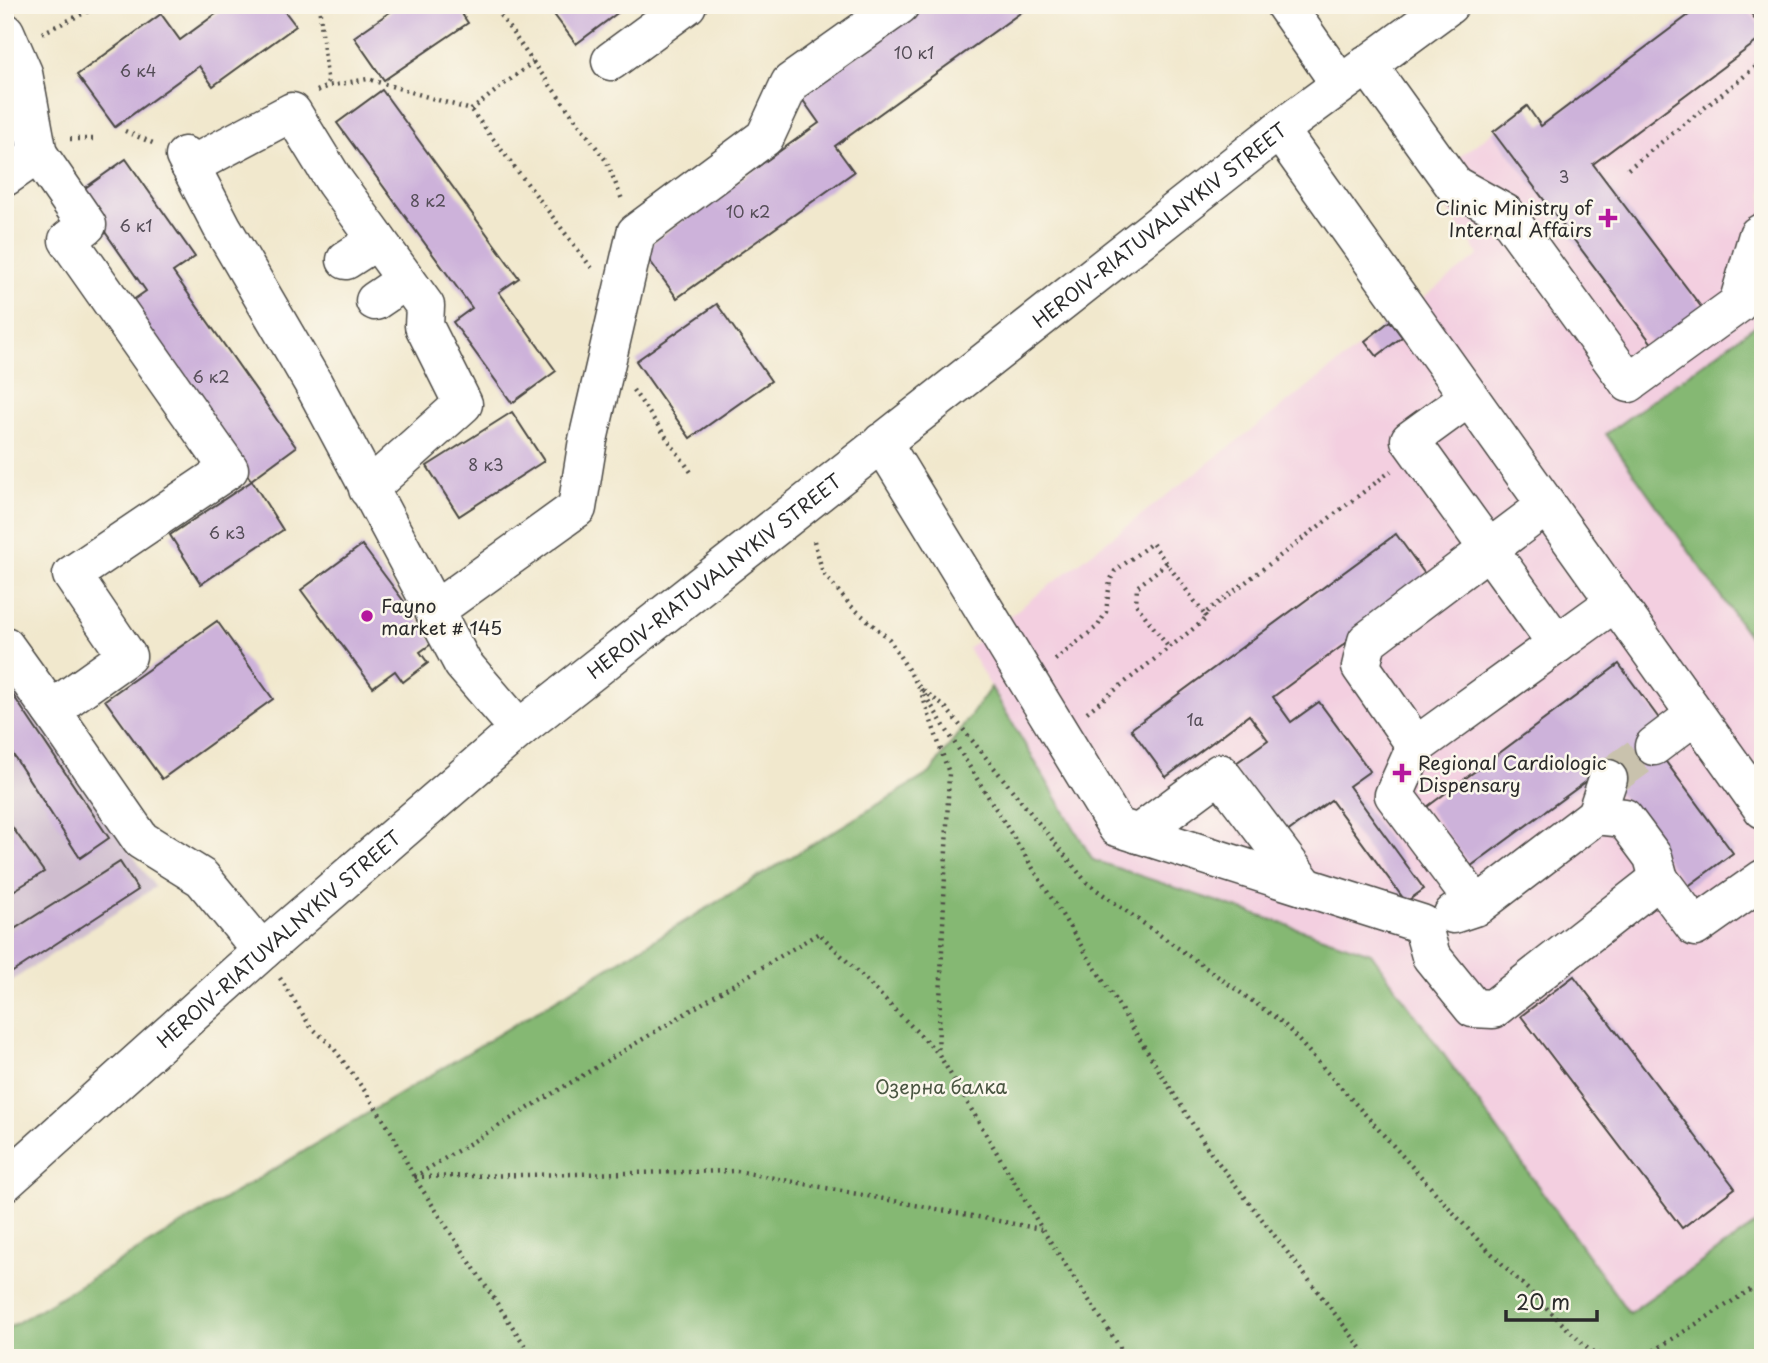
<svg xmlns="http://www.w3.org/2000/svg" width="1768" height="1363" font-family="'Playpen Sans',sans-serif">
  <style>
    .built { fill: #f3cfe0 }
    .industrial { fill: #cfbdcf }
    .forest { fill: #85b873; stroke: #58724f; stroke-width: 2 }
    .building { fill: #cdb2da }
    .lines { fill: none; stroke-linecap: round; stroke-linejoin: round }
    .minor-tunnel { stroke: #c9c2ad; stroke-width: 38; stroke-dasharray: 38 19; stroke-linecap: butt }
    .minor-casing { stroke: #494743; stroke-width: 41 }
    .major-casing { stroke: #494743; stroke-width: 41 }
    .path { stroke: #494743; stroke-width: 4.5; stroke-dasharray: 2 5; stroke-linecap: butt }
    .minor { stroke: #fff; stroke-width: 38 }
    .major { stroke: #fff; stroke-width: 38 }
    .poi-dot { fill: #b5179e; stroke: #fbf7ec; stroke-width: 2.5 }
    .labels { text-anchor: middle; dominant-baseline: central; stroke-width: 5; stroke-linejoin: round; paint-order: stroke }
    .number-label { font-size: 16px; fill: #544d57 }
    .poi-label { font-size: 19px; fill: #2b2b2b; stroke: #fbf7ec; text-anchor: start }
    .street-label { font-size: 19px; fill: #2b2b2b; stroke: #fbf7ec }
    .park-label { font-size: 19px; fill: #4a5642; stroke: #fbf7ec }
  </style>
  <rect width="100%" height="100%" fill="#fbf7ec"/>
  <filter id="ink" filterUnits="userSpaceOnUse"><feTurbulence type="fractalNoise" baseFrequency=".0143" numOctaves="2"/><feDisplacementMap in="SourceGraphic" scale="14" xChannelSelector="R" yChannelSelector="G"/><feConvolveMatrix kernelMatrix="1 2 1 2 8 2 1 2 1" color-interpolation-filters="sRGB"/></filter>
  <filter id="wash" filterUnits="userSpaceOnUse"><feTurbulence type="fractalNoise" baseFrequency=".00686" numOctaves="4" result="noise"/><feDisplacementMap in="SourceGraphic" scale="28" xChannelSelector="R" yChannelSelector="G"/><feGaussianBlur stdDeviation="1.57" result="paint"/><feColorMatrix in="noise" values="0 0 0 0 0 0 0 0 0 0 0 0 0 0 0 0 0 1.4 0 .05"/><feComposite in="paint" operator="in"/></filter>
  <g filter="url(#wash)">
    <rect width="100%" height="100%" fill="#f1e8cd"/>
    <polygon class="built" points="1702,5 1763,5 1763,320 1606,434 1763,656 1763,1219 1629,1314 1371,953 1093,860 968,648 1479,255 1427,181 1527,106 1541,126"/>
    <polygon class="industrial" points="5,673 155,887 5,985"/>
    <g class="forest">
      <polygon points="1763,320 1763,656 1606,434"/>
      <polygon points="991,687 1093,860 1371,953 1629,1313 1763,1219 1763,1358 5,1358 5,1330 393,1098 930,773"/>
    </g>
    <g id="blocks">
      <g class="building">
        <polygon points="228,5 280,5 296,26 213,86 199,66 115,127 77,75 161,14 180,40"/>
        <polygon points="400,5 456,5 468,23 384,80 354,37"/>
        <polygon points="547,5 628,5 576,44"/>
        <polygon points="927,5 1025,5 1027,8 835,146 854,172 677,298 642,250 819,123 800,96"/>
        <polygon points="1702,5 1745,5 1763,30 1763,37 1593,164 1702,308 1653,345 1493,132 1527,106 1541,126"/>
        <polygon points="382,90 519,278 499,292 556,371 512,403 453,322 472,308 337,123"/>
        <polygon points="126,159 195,257 173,272 296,447 251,480 126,305 146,291 78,193"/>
        <polygon points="717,304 771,381 690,438 636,361"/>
        <polygon points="1390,321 1402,337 1377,356 1365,341"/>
        <polygon points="512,412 544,461 459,516 427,466"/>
        <polygon points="252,481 283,530 201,584 170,535"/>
        <polygon points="1396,534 1430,581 1273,697 1291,722 1319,702 1370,771 1349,786 1424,889 1406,902 1331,800 1283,835 1232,766 1268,740 1249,715 1166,777 1131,729"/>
        <polygon points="362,545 434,642 420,652 428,663 403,682 395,671 373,687 301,590"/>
        <polygon points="217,621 273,699 162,779 105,700"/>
        <polygon points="1619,664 1663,724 1647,736 1733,853 1687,887 1602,770 1471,866 1427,807"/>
        <polygon points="5,683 109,838 80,858 10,750 5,754"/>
        <polygon points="5,817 44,872 5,896"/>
        <polygon points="120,862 138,890 5,977 5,935"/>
        <polygon points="1574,976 1735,1188 1682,1228 1521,1016"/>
      </g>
    </g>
  </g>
  <g filter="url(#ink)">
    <use href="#blocks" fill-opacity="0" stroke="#494743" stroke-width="2"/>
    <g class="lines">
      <polyline class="minor-tunnel" points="1608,779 1654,746"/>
      <defs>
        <g id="minor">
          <polyline points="1285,5 1340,84"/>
          <polyline points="5,32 23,73 38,154 87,225 68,240 229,469 72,575 127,656 51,710 141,840 202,878 262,951"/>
          <polyline points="611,61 687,5"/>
          <polyline points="1367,64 1454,185 1506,214 1629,383 1738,304 1758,235 1763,232"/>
          <polyline points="1279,130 1763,809"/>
          <polyline points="185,156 222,227 313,383 463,664 519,729"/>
          <polyline points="190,166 292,112 335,182 425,306 424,326 463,404 368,489"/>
          <polyline points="5,177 38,154"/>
          <polyline points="346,260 377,240"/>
          <polyline points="375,301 406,280"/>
          <polyline points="1469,397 1410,440 1557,644"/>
          <polyline points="882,442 1117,827 1422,924 1431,956 1473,1008 1493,1009 1659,879 1695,927 1763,879"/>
          <polyline points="434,611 577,508 588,440 636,233 765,137 790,83 900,5"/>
          <polyline points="5,646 51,710"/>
          <polyline points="1416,746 1361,667 1367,641 1546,506"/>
          <polyline points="1654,746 1695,715"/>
          <polyline points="1596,815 1608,779"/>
          <polyline points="1138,834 1220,773 1306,887"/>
          <polyline points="1477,906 1394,795 1416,746 1615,602"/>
          <polyline points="1453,914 1477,906 1596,815 1624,818 1653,857 1659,879"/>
        </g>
        <g id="major">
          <path id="s1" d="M 5,1182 L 262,951 L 519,729 L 1279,130 L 1449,5"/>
        </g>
      </defs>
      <use href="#minor" class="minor-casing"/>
      <use href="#major" class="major-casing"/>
      <g class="path">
        <polyline points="319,5 328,86"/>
        <polyline points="42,33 101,5"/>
        <polyline points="533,62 607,162 623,202"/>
        <polyline points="317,91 328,86 368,79 471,110 594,271"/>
        <polyline points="471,110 533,62 493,5"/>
        <polyline points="125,131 155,144"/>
        <polyline points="70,139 97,139"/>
        <polyline points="1628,169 1763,61"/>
        <polyline points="633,390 693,475"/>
        <polyline points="814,541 823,573 851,606 889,639 919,687"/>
        <polyline points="1167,563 1137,587 1136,604 1169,648"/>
        <polyline points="1055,660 1098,626 1106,612 1110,581 1115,571 1152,543 1204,614"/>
        <polyline points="918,686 946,708 1087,883 1283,1023 1477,1239 1589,1350 1609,1358"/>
        <polyline points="921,689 1210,1152 1369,1358"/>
        <polyline points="922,695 949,773 938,1052"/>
        <polyline points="1087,712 1207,618 1204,614 1391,471"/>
        <polyline points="280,978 310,1026 332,1046 367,1094 392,1133 414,1177 533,1358"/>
        <polyline points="414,1177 819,933 938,1053 1042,1229 1127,1358"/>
        <polyline points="415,1177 737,1171 1041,1229"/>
        <polyline points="1642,1358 1763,1282"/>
      </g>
      <use href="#minor" class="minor"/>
      <use href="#major" class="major"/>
    </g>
  </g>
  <g class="poi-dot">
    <path d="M1604.5 207.5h7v7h7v7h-7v7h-7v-7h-7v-7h7z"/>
    <circle cx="367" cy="616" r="7"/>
    <path d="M1398.5 762.5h7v7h7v7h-7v7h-7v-7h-7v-7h7z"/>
  </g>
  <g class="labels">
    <g class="number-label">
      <text x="914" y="52">10 к1</text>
      <text x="138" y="70">6 к4</text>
      <text x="1564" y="176">3</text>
      <text x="428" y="200">8 к2</text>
      <text x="748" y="211">10 к2</text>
      <text x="136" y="225">6 к1</text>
      <text x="211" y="376">6 к2</text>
      <text x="486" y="464">8 к3</text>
      <text x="227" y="532">6 к3</text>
      <text x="1195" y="719">1а</text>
    </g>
    <g class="poi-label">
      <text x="1592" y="207" text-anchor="end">Clinic Ministry of<tspan x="1592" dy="22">Internal Affairs</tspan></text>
      <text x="381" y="605">Fayno<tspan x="381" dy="22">market # 145</tspan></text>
      <text x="1418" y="762">Regional Cardiologic<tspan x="1418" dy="22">Dispensary</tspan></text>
    </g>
    <g class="street-label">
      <text stroke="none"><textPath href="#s1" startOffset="1500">HEROIV-RIATUVALNYKIV STREET</textPath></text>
      <text stroke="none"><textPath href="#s1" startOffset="933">HEROIV-RIATUVALNYKIV STREET</textPath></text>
      <text stroke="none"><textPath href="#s1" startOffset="366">HEROIV-RIATUVALNYKIV STREET</textPath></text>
    </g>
    <g class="park-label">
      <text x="941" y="1086">Озерна балка</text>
    </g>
  </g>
  <rect width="1768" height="1363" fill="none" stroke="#fbf7ec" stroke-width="28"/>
  <path d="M1506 1310v10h91v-10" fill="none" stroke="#2b2b2b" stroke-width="3.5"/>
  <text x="1516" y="1310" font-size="21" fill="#2b2b2b" stroke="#fbf7ec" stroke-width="5" paint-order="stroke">20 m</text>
</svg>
